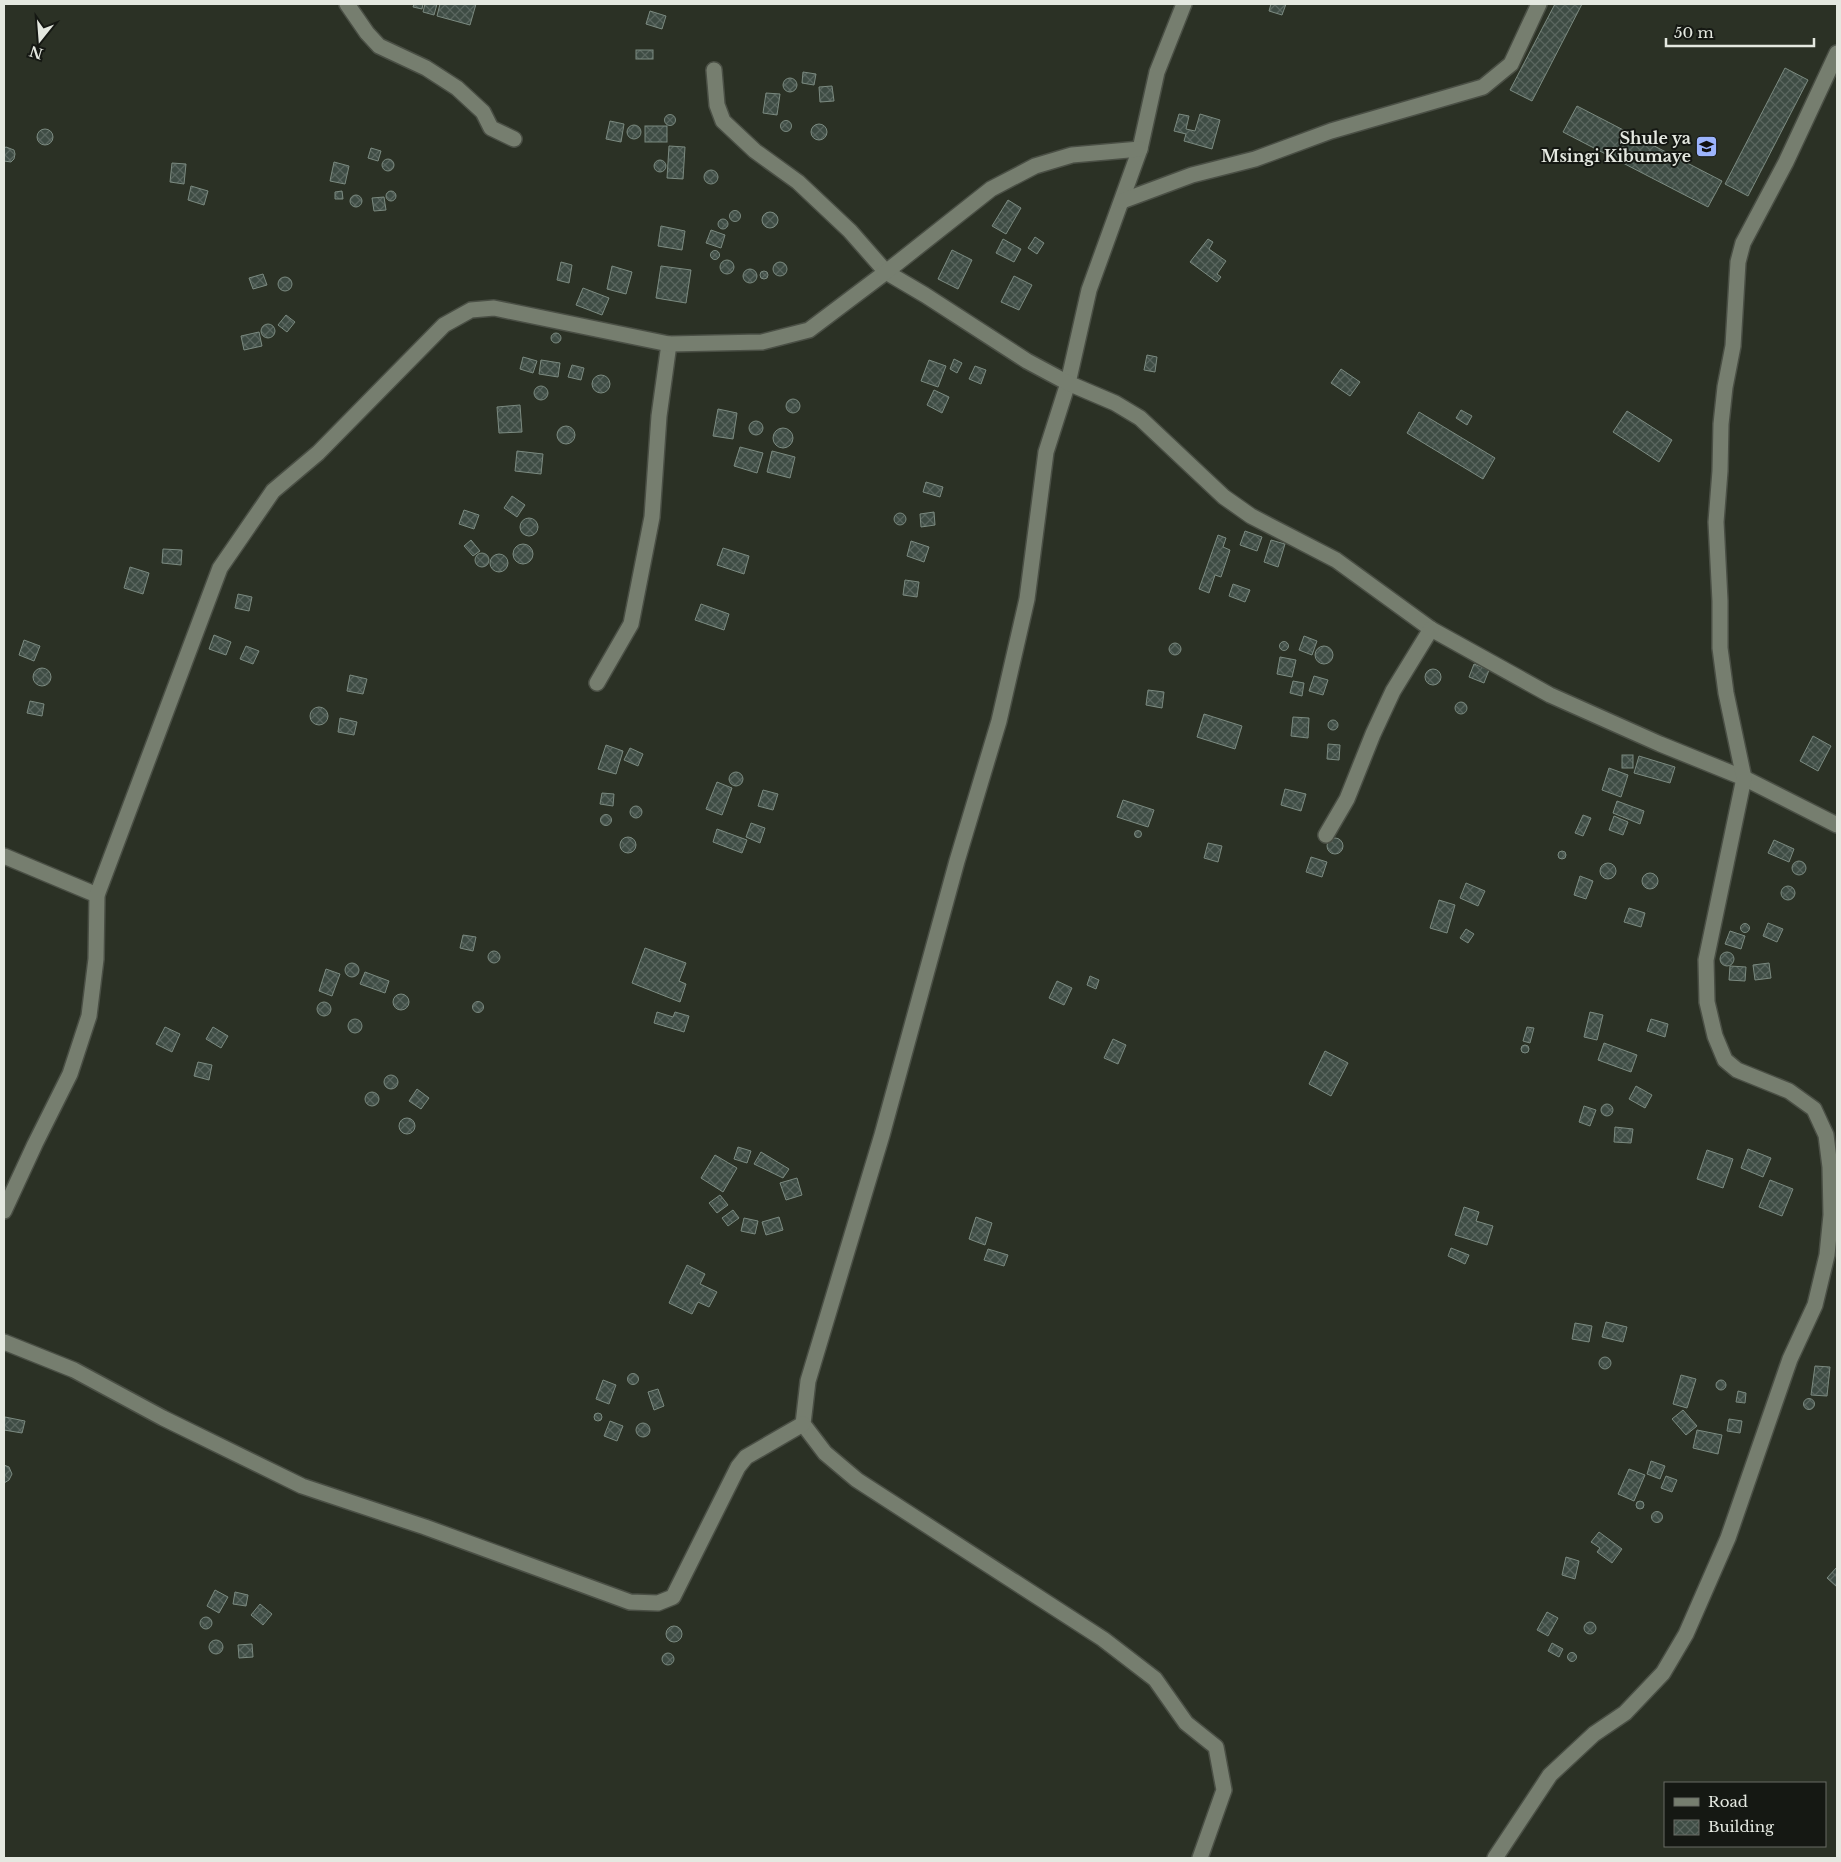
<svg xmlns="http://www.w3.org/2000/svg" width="1841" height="1862" font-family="'Libre Baskerville',serif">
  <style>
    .building { fill: url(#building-cross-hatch); stroke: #7b8a80 }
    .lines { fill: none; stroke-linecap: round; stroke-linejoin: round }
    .street-casing { stroke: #4a4f45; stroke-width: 18 }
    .street { stroke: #767e6f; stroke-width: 15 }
    .labels { text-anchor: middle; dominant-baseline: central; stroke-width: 4; stroke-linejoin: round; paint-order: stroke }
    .poi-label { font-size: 16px; font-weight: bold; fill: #e4e8e0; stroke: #151813; text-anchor: end }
  </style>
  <defs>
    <pattern id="building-cross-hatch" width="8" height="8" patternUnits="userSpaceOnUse" patternTransform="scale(1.25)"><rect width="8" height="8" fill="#3e4c44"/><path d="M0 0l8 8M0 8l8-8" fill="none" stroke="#5a665f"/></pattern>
  </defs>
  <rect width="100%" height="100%" fill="#2b3125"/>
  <g class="building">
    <polygon points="414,4 423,4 422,9 413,7"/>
    <polygon points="425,4 437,4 434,15 423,12"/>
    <polygon points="440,4 476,4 470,25 437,16"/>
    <polygon points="1271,4 1286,4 1282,15 1269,11"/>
    <polygon points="1555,4 1582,4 1532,101 1510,90"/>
    <polygon points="650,11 666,16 662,29 646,24"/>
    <rect x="636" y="50" width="17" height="9"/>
    <polygon points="1785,68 1808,80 1748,196 1725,184"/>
    <polygon points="803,72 816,74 814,85 802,83"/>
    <circle cx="790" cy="85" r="7"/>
    <polygon points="832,86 834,101 820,102 819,87"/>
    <polygon points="766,93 780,94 777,115 763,113"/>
    <polygon points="1577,106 1722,181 1708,207 1563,132"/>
    <polygon points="1179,114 1189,116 1186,129 1195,131 1200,114 1220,120 1212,149 1184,141 1186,134 1174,131"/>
    <circle cx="670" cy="120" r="5.5"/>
    <circle cx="786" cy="126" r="5.5"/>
    <polygon points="610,121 624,124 621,142 606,139"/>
    <circle cx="819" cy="132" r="8"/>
    <circle cx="634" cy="132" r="7"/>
    <rect x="645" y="126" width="22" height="16"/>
    <circle cx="45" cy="137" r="8"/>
    <polygon points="669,146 685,147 683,179 667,178"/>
    <polygon points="6,147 14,150 15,154 14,159 11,162 4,161 4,148"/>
    <polygon points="371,148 381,151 378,161 368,158"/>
    <circle cx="388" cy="165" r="6"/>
    <circle cx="660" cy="166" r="6"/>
    <polygon points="334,162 349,166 345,184 330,181"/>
    <polygon points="172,163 186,164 184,184 170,182"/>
    <circle cx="711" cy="177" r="7"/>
    <polygon points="191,186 208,191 204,205 188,200"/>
    <circle cx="391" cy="196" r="5"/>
    <polygon points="342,191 343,199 335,199 335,192"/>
    <circle cx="356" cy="201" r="6"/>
    <polygon points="384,197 386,210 374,211 372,198"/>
    <polygon points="1008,200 1021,208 1006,234 992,226"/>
    <circle cx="735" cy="216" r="5.5"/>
    <circle cx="770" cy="220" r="8"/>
    <circle cx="723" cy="224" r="5"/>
    <polygon points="661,226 685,231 682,250 658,246"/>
    <polygon points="711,230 725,235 721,248 706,243"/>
    <polygon points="1035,237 1044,243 1037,254 1028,248"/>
    <polygon points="1003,239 1021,249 1014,262 996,253"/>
    <polygon points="1208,239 1213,242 1209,249 1226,261 1217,274 1221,277 1217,282 1190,262"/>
    <polygon points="952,250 972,260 958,289 938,279"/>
    <circle cx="715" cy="255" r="4.5"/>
    <circle cx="727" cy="267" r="7"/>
    <polygon points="561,262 572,265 569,283 557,280"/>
    <circle cx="780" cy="269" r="7"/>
    <polygon points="612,266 632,272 626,294 607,289"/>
    <polygon points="661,266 691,270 686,303 656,298"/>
    <circle cx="750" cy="276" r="7"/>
    <circle cx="764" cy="275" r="4"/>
    <polygon points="263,274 267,285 253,289 249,278"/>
    <polygon points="1014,276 1032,285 1019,310 1001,302"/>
    <circle cx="285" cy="284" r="7"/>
    <polygon points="583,288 609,298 602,315 576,305"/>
    <polygon points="286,315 295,322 287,332 278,325"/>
    <circle cx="268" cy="331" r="7"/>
    <polygon points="259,332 262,346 244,350 241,336"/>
    <circle cx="556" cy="338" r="5"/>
    <polygon points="1147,355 1157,357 1155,372 1144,370"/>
    <polygon points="523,357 537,361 533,373 520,369"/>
    <polygon points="954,359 962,363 957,373 950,369"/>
    <polygon points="541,360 560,363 558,377 539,374"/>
    <polygon points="929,360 946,366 938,387 921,381"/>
    <polygon points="572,365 584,368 581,380 568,377"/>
    <polygon points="975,366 986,370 981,384 969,379"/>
    <polygon points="1341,369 1360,382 1350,396 1331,383"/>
    <circle cx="601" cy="384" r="9"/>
    <circle cx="541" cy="393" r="7"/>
    <polygon points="934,390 949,397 942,413 927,405"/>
    <circle cx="793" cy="406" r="7"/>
    <polygon points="520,405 522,432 499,433 497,407"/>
    <polygon points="718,409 737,413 733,439 713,436"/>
    <polygon points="1461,410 1472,416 1467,425 1456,418"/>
    <polygon points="1627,411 1672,440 1659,462 1613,432"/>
    <polygon points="1419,412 1495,458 1483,479 1407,433"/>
    <circle cx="756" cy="428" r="7"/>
    <circle cx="566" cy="435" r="9"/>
    <circle cx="783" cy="438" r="10"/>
    <polygon points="740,447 763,453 757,473 734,466"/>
    <polygon points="517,451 543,454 541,474 515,471"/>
    <polygon points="772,451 795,457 790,478 767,472"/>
    <polygon points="926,482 943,487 940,497 923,492"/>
    <polygon points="512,496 525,505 517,517 504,508"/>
    <polygon points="464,510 479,515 474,529 459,524"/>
    <polygon points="934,512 935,525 921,527 920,514"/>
    <circle cx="900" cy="519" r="6"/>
    <circle cx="529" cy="527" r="9"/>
    <polygon points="1245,531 1262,537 1257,551 1240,545"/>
    <polygon points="1218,535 1226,538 1223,547 1230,550 1221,577 1215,575 1209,593 1199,589"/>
    <polygon points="471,540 480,551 473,556 464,546"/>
    <polygon points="1271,540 1285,544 1278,567 1264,562"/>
    <polygon points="911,541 929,547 924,562 907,556"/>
    <circle cx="523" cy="554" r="10"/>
    <polygon points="723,548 749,556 744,574 717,565"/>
    <polygon points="163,549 182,550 181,565 162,563"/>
    <circle cx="482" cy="560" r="7"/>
    <circle cx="499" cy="563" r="9"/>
    <polygon points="130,567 149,573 143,594 124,588"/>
    <polygon points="905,580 919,582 917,597 903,595"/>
    <polygon points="1233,584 1250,590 1245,602 1229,596"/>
    <polygon points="238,594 252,597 249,611 235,608"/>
    <polygon points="701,604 729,614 724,630 695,620"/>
    <polygon points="214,635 231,642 226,655 209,649"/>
    <polygon points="1304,636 1317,641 1312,655 1299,650"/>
    <polygon points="24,640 40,646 34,661 19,655"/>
    <circle cx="1284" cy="646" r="4.5"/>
    <circle cx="1175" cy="649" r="6"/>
    <polygon points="246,646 259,651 253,664 240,659"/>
    <circle cx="1324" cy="655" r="9"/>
    <polygon points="1280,657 1296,660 1292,677 1277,674"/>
    <polygon points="1474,664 1489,670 1484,683 1469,677"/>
    <circle cx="42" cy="677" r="9"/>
    <circle cx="1433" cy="677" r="8"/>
    <polygon points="350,675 367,679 363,694 347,691"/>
    <polygon points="1314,676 1328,680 1323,695 1309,691"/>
    <polygon points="1293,681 1304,683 1302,696 1290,693"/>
    <polygon points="1148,690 1164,692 1162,708 1146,705"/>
    <polygon points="30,701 44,704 42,716 27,713"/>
    <circle cx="1461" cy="708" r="6"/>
    <circle cx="319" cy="716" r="9"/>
    <polygon points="1204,714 1242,726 1235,749 1197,737"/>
    <polygon points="1293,717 1309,718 1308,738 1291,736"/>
    <polygon points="340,718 357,722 354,735 338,732"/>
    <circle cx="1333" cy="725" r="5"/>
    <polygon points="1813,736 1831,746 1818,771 1800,761"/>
    <polygon points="1328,744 1340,745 1339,760 1327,759"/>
    <polygon points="606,745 623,751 616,774 598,769"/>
    <polygon points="630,748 643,754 638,766 624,760"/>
    <rect x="1622" y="755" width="11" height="13"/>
    <polygon points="1639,756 1675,767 1670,783 1634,773"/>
    <polygon points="1609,768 1628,775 1621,797 1602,790"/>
    <circle cx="736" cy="779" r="7"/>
    <polygon points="717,782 732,788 722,815 706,809"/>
    <polygon points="1285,789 1306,794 1301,811 1281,805"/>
    <polygon points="763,790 778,794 773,810 758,806"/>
    <polygon points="602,793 614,794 613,806 600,804"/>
    <polygon points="1123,800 1154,810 1148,827 1117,817"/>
    <polygon points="1617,801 1644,811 1640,824 1613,813"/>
    <circle cx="636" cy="812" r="6"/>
    <circle cx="606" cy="820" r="5.5"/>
    <polygon points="1583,815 1591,818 1583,836 1575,833"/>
    <polygon points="1614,816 1628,822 1623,835 1609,830"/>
    <polygon points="751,823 765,828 760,843 746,837"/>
    <polygon points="717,829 747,840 742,853 713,842"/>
    <circle cx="1138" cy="834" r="3.5"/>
    <circle cx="628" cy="845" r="8"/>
    <circle cx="1335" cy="846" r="8"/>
    <polygon points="1774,840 1794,849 1789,862 1768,853"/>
    <polygon points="1208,843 1222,846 1218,862 1204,858"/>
    <circle cx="1562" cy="855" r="4"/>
    <polygon points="1311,857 1327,862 1322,877 1306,872"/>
    <circle cx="1799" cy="868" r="7"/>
    <circle cx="1608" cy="871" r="8"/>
    <circle cx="1650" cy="881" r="8"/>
    <polygon points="1580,876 1593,881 1586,899 1574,895"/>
    <polygon points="1466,883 1485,891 1478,906 1460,898"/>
    <circle cx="1788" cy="893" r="7"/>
    <polygon points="1439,900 1455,905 1447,933 1430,928"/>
    <polygon points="1629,908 1645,913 1641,927 1624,922"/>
    <polygon points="1768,923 1783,929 1777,942 1763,936"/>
    <circle cx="1745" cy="928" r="4.5"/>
    <polygon points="1466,929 1474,934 1468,943 1460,938"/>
    <polygon points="1730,931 1745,936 1741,949 1725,944"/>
    <polygon points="463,935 476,937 473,951 460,948"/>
    <polygon points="645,948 686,963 679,981 686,984 680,1002 632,983"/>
    <circle cx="494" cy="957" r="6"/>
    <circle cx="1727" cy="959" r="7"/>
    <circle cx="352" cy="970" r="7"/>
    <polygon points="1769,963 1771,978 1755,980 1753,965"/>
    <polygon points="1730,966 1746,967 1745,981 1729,980"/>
    <polygon points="326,969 340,974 332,996 319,991"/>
    <polygon points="365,972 389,981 385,993 360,984"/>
    <polygon points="1090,976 1099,980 1096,989 1087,985"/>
    <polygon points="1057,981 1072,988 1064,1005 1049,998"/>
    <circle cx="401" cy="1002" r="8"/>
    <circle cx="478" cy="1007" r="5.5"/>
    <circle cx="324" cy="1009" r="7"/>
    <polygon points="657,1012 673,1017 675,1012 689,1016 684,1032 654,1023"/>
    <polygon points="1590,1012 1603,1015 1597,1040 1584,1037"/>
    <circle cx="355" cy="1026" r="7"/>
    <polygon points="1651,1019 1668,1024 1665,1037 1647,1031"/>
    <polygon points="165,1027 180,1034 172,1052 156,1044"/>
    <polygon points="213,1027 228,1036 221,1048 206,1039"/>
    <polygon points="1527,1027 1534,1028 1530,1043 1523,1041"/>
    <polygon points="1113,1039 1126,1045 1118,1064 1104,1058"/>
    <polygon points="1604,1043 1637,1055 1631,1072 1598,1060"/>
    <circle cx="1525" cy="1049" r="4"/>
    <polygon points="1325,1051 1348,1063 1331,1096 1309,1084"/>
    <polygon points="198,1062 212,1065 209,1080 194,1076"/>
    <circle cx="391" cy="1082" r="7"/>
    <polygon points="1636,1086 1652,1095 1645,1108 1629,1099"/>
    <polygon points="417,1089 429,1098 421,1109 409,1101"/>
    <circle cx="372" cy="1099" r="7"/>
    <circle cx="1607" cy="1110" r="6"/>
    <polygon points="1584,1106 1596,1110 1590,1126 1579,1122"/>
    <circle cx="407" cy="1126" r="8"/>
    <polygon points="1615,1127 1633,1129 1631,1143 1614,1142"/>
    <polygon points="738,1147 751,1151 747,1163 734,1159"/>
    <polygon points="1748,1149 1771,1158 1763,1177 1741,1168"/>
    <polygon points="1707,1150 1733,1159 1723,1188 1697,1179"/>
    <polygon points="761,1152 789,1169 783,1178 754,1164"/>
    <polygon points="715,1155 737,1168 723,1192 701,1178"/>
    <polygon points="797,1178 802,1195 786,1200 780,1183"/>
    <polygon points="1770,1180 1793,1189 1782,1216 1759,1207"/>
    <polygon points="720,1195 728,1205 717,1213 709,1203"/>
    <polygon points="1464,1207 1479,1212 1476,1221 1493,1226 1487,1245 1455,1235"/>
    <polygon points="733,1210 739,1218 728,1226 722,1218"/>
    <polygon points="779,1217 783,1230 766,1235 762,1222"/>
    <polygon points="976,1217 992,1223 985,1245 969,1239"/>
    <polygon points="744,1218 758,1221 755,1234 741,1231"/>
    <polygon points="1451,1248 1469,1255 1465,1264 1448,1256"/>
    <polygon points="988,1249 1008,1255 1004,1266 984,1260"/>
    <polygon points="687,1265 705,1274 700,1284 717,1292 709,1307 698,1302 692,1314 669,1303"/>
    <polygon points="1606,1322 1627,1327 1623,1342 1602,1337"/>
    <polygon points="1575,1323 1592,1326 1589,1342 1572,1339"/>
    <circle cx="1605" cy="1363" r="6"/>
    <polygon points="1815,1366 1830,1367 1827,1396 1811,1395"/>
    <circle cx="633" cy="1379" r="5.5"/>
    <polygon points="1681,1375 1696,1379 1687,1408 1673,1404"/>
    <circle cx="1721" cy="1385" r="5"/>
    <polygon points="603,1380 616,1385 609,1404 596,1399"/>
    <polygon points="658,1389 664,1406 654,1410 648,1392"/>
    <polygon points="1738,1391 1746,1393 1745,1403 1736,1402"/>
    <circle cx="1809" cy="1404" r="5.5"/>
    <polygon points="1683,1410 1697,1426 1686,1435 1672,1419"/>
    <circle cx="598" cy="1417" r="4"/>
    <polygon points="5,1417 25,1421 22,1433 4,1430"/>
    <polygon points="1729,1419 1742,1421 1740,1433 1727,1431"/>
    <polygon points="610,1421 623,1426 617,1441 604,1436"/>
    <circle cx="643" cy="1430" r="7"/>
    <polygon points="1697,1430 1722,1435 1718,1454 1693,1448"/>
    <polygon points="1651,1461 1665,1466 1660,1479 1647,1474"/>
    <polygon points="4,1465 9,1467 12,1474 9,1480 4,1483"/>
    <polygon points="1629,1469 1645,1475 1634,1501 1618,1494"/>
    <polygon points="1666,1476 1677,1480 1672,1492 1661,1488"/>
    <circle cx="1640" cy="1505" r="4"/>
    <circle cx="1657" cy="1517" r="5.5"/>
    <polygon points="1599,1532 1622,1549 1612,1563 1597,1552 1600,1548 1591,1542"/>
    <polygon points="1566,1557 1579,1561 1575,1579 1562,1575"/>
    <polygon points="1837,1567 1837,1587 1827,1578"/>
    <polygon points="215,1590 228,1597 219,1613 207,1606"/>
    <polygon points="235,1592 248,1595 246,1606 233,1604"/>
    <polygon points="260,1604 272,1614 263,1625 251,1615"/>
    <polygon points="1547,1612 1558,1618 1548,1636 1537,1630"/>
    <circle cx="206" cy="1623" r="6"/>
    <circle cx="1590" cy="1628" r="6"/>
    <circle cx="674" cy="1634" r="8"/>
    <circle cx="216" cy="1647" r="7"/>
    <polygon points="1552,1643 1563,1649 1559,1657 1548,1651"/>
    <polygon points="252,1644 253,1657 239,1658 238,1645"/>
    <circle cx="1572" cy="1657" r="4.5"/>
    <circle cx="668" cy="1659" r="6"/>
  </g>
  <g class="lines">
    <defs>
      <g id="street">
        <polyline points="347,4 367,33 379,46 426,68 457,88 483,112 491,128 514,139"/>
        <polyline points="1184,4 1157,72 1140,149 1089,290 1068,383 1046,452 1027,599 999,721 957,861 882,1135 808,1381 803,1424 825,1453 857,1480 1103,1639 1155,1679 1186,1723 1216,1747 1224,1790 1200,1858"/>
        <polyline points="714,70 717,105 723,121 755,151 798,182 850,231 886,272 925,295 1027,361 1068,383 1115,403 1140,418 1224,497 1251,516 1336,560 1431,629 1550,695 1660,744 1744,778 1837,825"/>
        <polyline points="1122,201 1192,175 1255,159 1331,131 1483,87 1511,64 1539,4"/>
        <polyline points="597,683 631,624 652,517 659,416 669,344"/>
        <polyline points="1326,835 1347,799 1373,734 1393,691 1431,629"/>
        <polyline points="4,856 97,895"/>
        <polyline points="4,1211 35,1144 70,1074 89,1016 96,959 97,895 220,568 273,491 318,453 444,325 471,310 494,308 669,344 762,342 809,330 886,272 991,189 1035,166 1072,155 1140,149"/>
        <polyline points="4,1342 74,1370 163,1418 302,1486 425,1527 630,1602 658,1603 673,1597 738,1467 746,1457 803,1424"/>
        <polyline points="1495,1858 1550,1775 1594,1734 1625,1713 1663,1673 1686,1634 1728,1538 1790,1359 1815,1305 1827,1255 1831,1215 1830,1167 1826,1135 1814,1109 1789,1091 1737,1070 1725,1060 1715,1036 1707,1002 1706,960 1744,778 1726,693 1720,648 1720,601 1716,522 1720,471 1721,424 1725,387 1733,346 1738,262 1743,243 1786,162 1837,53"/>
      </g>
    </defs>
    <use href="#street" class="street-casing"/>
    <use href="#street" class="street"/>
  </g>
  <defs>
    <symbol id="school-square" viewBox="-11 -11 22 22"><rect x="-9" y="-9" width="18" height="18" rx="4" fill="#9cb4fd" stroke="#151813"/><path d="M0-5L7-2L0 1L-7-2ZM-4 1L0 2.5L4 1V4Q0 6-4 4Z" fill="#111"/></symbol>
  </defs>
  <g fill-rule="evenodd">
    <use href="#school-square" x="1694" y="134" width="25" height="25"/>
  </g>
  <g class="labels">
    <g class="poi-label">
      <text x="1691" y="138">Shule ya<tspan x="1691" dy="18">Msingi Kibumaye</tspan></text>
    </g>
  </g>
  <rect width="1841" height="1862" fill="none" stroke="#e4e8e0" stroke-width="10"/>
  <rect x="1664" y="1782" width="162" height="65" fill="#151813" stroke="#686b65"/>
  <rect x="1674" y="1798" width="25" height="8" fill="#767e6f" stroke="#686b65"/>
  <text x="1708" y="1807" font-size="15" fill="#e4e8e0">Road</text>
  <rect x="1674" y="1820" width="25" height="15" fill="url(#building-cross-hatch)" stroke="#686b65"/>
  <text x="1708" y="1832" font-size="15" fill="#e4e8e0">Building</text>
  <g transform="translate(40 40) rotate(197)" stroke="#151813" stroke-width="4" paint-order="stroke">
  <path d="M0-4L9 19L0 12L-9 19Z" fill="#e4e8e0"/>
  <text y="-8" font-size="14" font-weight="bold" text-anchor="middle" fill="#e4e8e0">N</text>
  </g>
  <path d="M1666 38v8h148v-8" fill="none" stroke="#e4e8e0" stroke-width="2.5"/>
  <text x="1674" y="38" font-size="15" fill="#e4e8e0" stroke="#151813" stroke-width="4" paint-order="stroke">50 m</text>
</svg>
